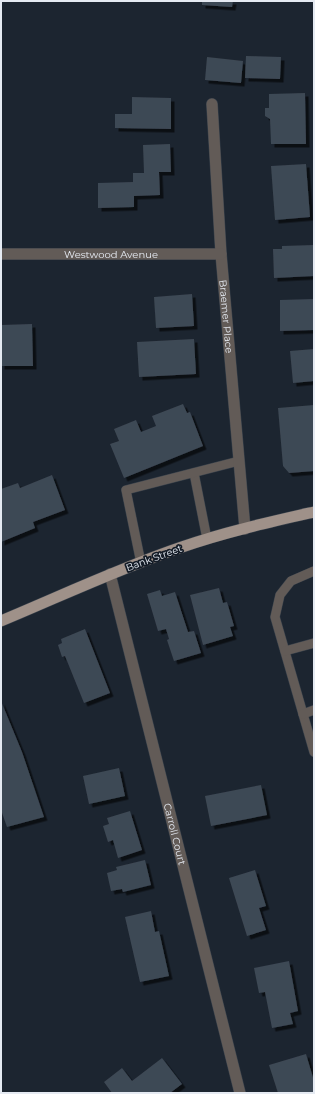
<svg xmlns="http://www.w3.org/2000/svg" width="315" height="1094" font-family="Montserrat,sans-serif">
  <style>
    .building { fill: #3e4854; filter: url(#shadow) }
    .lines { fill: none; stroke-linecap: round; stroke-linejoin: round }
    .service-casing { stroke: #38414b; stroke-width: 10 }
    .minor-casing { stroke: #38414b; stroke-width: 12 }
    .primary-casing { stroke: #38414b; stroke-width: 12 }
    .service { stroke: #625b57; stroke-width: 9 }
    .minor { stroke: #625b57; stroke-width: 11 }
    .primary { stroke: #9f9189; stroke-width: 11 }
    .labels { text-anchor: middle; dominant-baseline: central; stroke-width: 3.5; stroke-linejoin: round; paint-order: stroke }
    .street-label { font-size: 10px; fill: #e5eaf2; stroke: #131b26 }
  </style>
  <defs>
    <filter id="shadow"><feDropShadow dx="3.5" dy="3.5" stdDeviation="0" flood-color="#0009"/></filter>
  </defs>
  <rect width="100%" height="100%" fill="#1c2530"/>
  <g class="building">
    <polygon points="202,1 233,1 232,7 202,5"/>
    <polygon points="246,56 281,57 280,79 245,78"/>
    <polygon points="207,57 243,61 241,83 205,80"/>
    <polygon points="305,93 306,144 271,144 270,119 265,116 265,108 269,108 269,94"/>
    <polygon points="132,97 171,98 171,129 115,128 115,114 132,114"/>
    <polygon points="170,144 171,172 159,172 160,195 134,196 134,207 98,208 98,183 133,182 133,173 144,173 143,145"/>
    <polygon points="306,164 310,217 275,220 271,166"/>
    <polygon points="314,245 314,276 274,278 273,249 282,249 282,246"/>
    <polygon points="192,294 194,326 156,328 154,297"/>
    <polygon points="314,299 314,330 280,331 280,300"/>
    <polygon points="32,324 33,366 1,366 1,325"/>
    <polygon points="194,339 196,374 139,377 137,342"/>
    <polygon points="314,349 314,381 293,383 290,351"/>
    <polygon points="183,404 187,413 190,412 203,446 124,478 110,444 119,441 114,429 136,420 141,432 156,426 152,416"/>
    <polygon points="314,405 314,471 289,473 283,466 278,408"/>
    <polygon points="52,475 65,510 33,522 35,528 1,542 1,489 18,483 20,488"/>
    <polygon points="219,588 223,603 227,602 234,626 230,627 233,636 203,645 190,595"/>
    <polygon points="160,590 162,596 175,592 188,632 194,631 201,653 174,661 167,640 169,639 166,629 158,631 147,594"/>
    <polygon points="85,629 110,693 84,703 65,656 62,657 58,645 62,643 61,639"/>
    <polygon points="1,701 22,752 44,817 7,827 1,810"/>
    <polygon points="119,768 125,796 89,804 83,776"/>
    <polygon points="261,785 267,815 211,826 205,796"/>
    <polygon points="130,811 142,850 118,858 113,840 108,842 103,826 109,824 107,818"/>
    <polygon points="145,860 151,885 123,892 122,889 111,891 107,873 117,870 116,867"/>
    <polygon points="255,870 266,906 259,908 266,930 247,936 229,878"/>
    <polygon points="151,911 155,932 159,931 169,976 140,982 125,917"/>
    <polygon points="289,961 298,1011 290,1013 293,1024 272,1028 265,992 259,993 254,968"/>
    <polygon points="306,1054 314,1081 314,1093 278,1093 269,1065"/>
    <polygon points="162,1058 182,1084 170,1093 112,1093 104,1082 122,1068 132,1081"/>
  </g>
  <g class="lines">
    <defs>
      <g id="service">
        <polyline points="194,473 207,539"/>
        <polyline points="141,563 126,490 239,461"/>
        <polyline points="314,571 291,581 280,595 275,617 314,752"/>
        <polyline points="285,651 314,643"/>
        <polyline points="303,714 314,710"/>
      </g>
      <g id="minor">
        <path id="s1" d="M 212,104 L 221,254 L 245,529"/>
        <path id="s2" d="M 1,254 L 221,254"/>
        <path id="s3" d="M 110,574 L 240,1093"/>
      </g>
      <path id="primary" d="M 1,621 C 61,596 120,568 182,547 C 225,532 270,522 314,512"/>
    </defs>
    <use href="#service" class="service-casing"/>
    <use href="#minor" class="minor-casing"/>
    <use href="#primary" class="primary-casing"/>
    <use href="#service" class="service"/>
    <use href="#minor" class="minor"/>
    <use href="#primary" class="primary"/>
  </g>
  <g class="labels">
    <g class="street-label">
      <text stroke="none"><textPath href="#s2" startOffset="110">Westwood Avenue</textPath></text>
      <text stroke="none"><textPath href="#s1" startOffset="213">Braemer Place</textPath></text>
      <text transform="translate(154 558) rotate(-20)">Bank Street</text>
      <text stroke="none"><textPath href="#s3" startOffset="268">Carroll Court</textPath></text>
    </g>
  </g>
  <rect width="315" height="1094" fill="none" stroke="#e5eaf2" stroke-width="4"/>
</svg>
